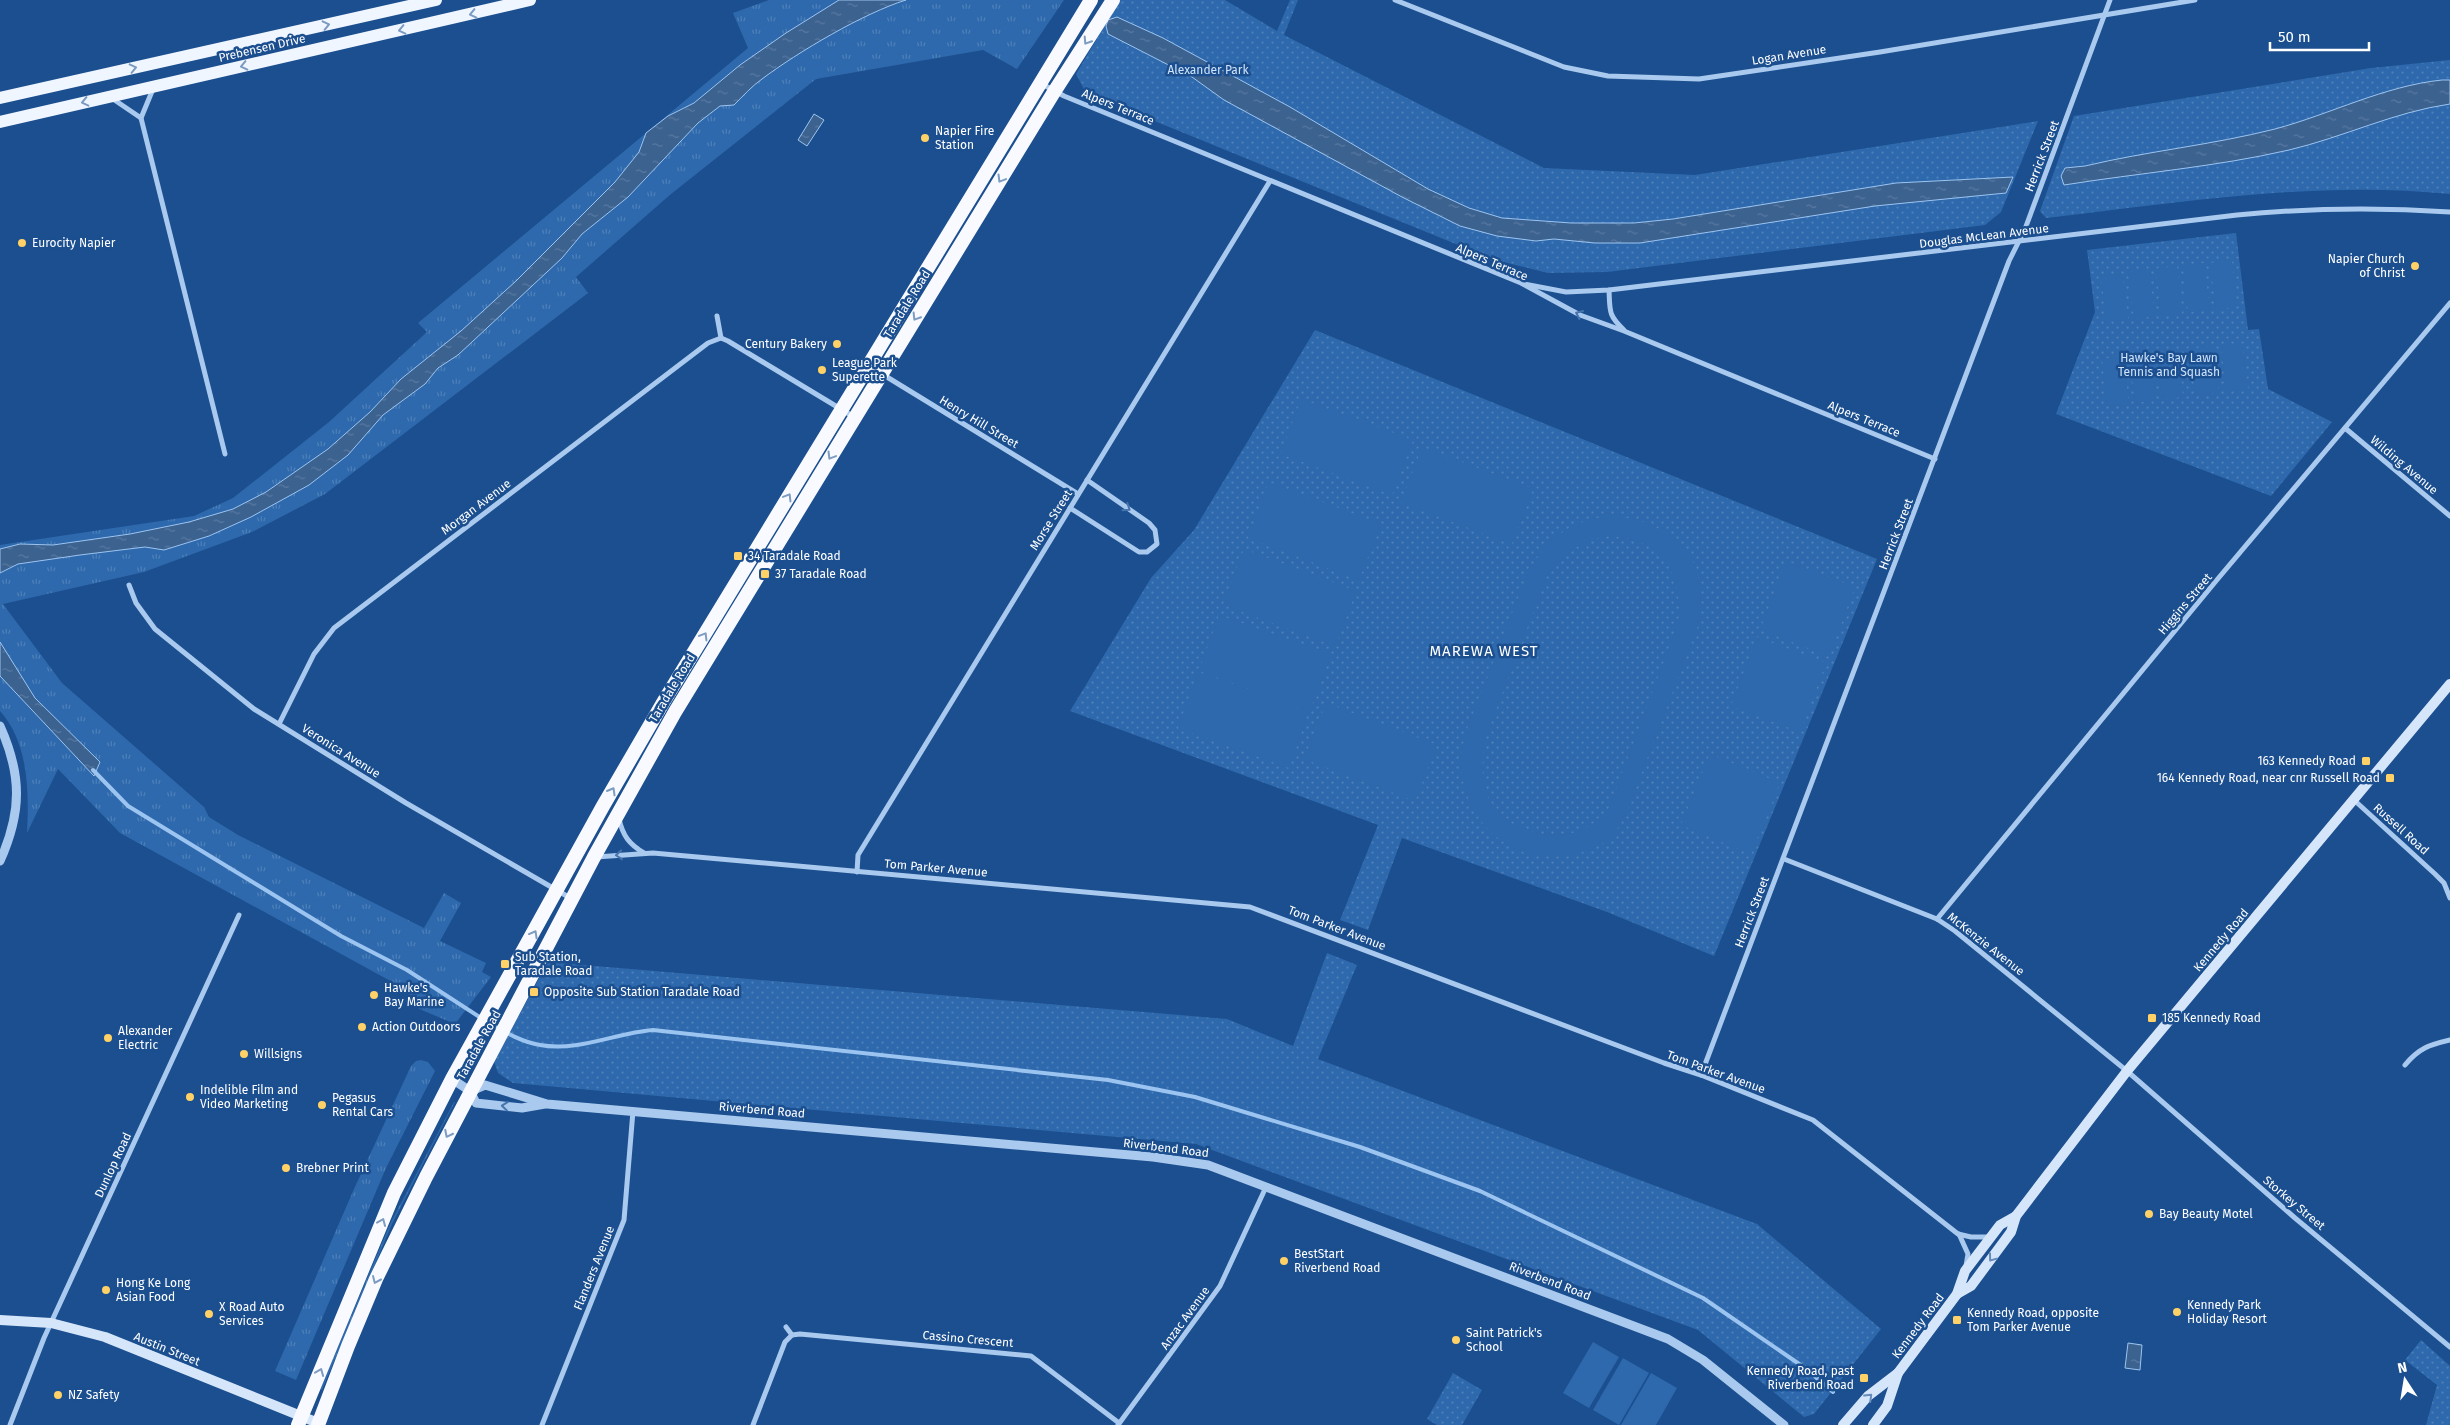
<svg xmlns="http://www.w3.org/2000/svg" width="2450" height="1425" font-family="'Fira Sans',sans-serif">
  <style>
    .grass { fill: url(#grass-tufts) }
    .park { fill: url(#park-dots) }
    .pitch { fill: #2e69ad; fill-rule: evenodd }
    .water { fill: url(#water-ripples); stroke: #9cc4f0 }
    .lines { fill: none; stroke-linecap: round; stroke-linejoin: round }
    .stream { stroke: #9cc4f0; stroke-width: 4 }
    .minor { stroke: #a9c9ee; stroke-width: 5 }
    .tertiary { stroke: #a9c9ee; stroke-width: 9 }
    .secondary { stroke: #d6e6fa; stroke-width: 10 }
    .primary { stroke: #f0f6ff; stroke-width: 12 }
    .trunk { stroke: #f8faff; stroke-width: 14 }
    .oneway { stroke: #7b9ac1 }
    .oneway2 { stroke: #7e9cc1 }
    .oneway3 { stroke: #4674ac }
    .oneway4 { stroke: #668bba }
    .poi-dot { fill: #ffd166; stroke: #1b4f8f; stroke-width: 2 }
    .labels { text-anchor: middle; dominant-baseline: central; stroke-width: 5; stroke-linejoin: round; paint-order: stroke }
    .street-label { font-size: 12px; fill: #fff; stroke: #1b4f8f }
    .park-label { font-size: 12px; fill: #cfe3fa; stroke: #1b4f8f }
    .poi-label { font-size: 12px; fill: #fff; stroke: #1b4f8f; text-anchor: start }
    .quarter-label { font-size: 15px; letter-spacing: 1px; fill: #fff; stroke: #1b4f8f }
  </style>
  <defs>
    <pattern id="grass-tufts" width="24" height="20" patternUnits="userSpaceOnUse" patternTransform="scale(1.25)"><rect width="24" height="20" fill="#2e69ad"/><path d="M3 7l-1-3M5 7V3M7 7l1-3M15 17l-1-3M17 17v-4M19 17l1-3" fill="none" stroke="#4d80b9"/></pattern>
    <pattern id="park-dots" width="8" height="8" patternUnits="userSpaceOnUse" patternTransform="scale(1.25)"><rect width="8" height="8" fill="#2e69ad"/><path d="M2 2h.1M6 6h.1" fill="none" stroke="#4d80b9" stroke-width="1.8" stroke-linecap="round"/></pattern>
    <pattern id="water-ripples" width="26" height="14" patternUnits="userSpaceOnUse" patternTransform="scale(1.25)"><rect width="26" height="14" fill="#3c6290"/><path d="M2 4q2-2 4 0t4 0M15 11q2-2 4 0t4 0" fill="none" stroke="#597aa1"/></pattern>
  </defs>
  <rect width="100%" height="100%" fill="#1b4f8f"/>
  <g class="grass">
    <path d="M 769,0 L 1064,0 L 1017,69 L 983,50 L 816,79 L 671,194 L 576,277 L 588,293 L 325,494 L 252,532 L 144,572 L 3,604 L 62,683 L 204,807 L 209,817 L 238,835 L 424,928 L 444,893 L 461,903 L 440,941 L 486,963 L 482,972 L 491,977 L 455,1024 L 417,1008 L 405,989 L 120,833 L 58,769 L 27,833 C 29,793 29,743 0,711 L 0,545 L 194,516 L 233,498 L 329,422 L 427,332 L 418,323 L 748,48 L 733,13 Z"/>
    <polygon points="421,1060 428,1062 435,1071 386,1168 296,1380 275,1371 354,1189 411,1066 416,1061"/>
    <polygon points="454,1102 455,1102 392,1224 322,1390 320,1389 391,1222"/>
  </g>
  <g class="park">
    <polygon points="1120,0 1225,0 1277,31 1290,0 1298,0 1284,35 1544,168 1695,175 2038,121 2001,212 1985,225 1607,272 1548,273 1495,260 1086,93 1076,74"/>
    <path d="M 2450,60 L 2450,194 C 2316,180 2179,203 2046,218 L 2040,211 L 2074,116 L 2371,68 Z"/>
    <polygon points="2236,233 2248,330 2259,329 2268,389 2332,422 2271,496 2056,414 2095,312 2087,250"/>
    <polygon points="1315,330 1877,559 1714,956 1607,912 1402,838 1368,930 1340,920 1378,825 1070,711 1151,578 1194,530"/>
    <polygon points="1327,953 1357,965 1318,1059 1757,1224 1881,1329 1814,1414 1804,1417 1698,1330 1196,1144 513,1083 498,1073 494,1061 548,962 1227,1019 1293,1046"/>
    <polygon points="2421,1340 2450,1366 2450,1425 2426,1425 2437,1385 2405,1360"/>
    <polygon points="1453,1373 1482,1390 1462,1425 1437,1425 1427,1419"/>
  </g>
  <g class="pitch">
    <polygon points="2232,260 2237,307 2216,309 2210,263"/>
    <polygon points="2204,263 2210,310 2188,312 2183,266"/>
    <polygon points="2177,266 2182,313 2161,315 2156,269"/>
    <polygon points="2149,270 2155,316 2134,319 2128,272"/>
    <polygon points="2122,273 2128,319 2106,322 2101,275"/>
    <polygon points="2242,343 2248,389 2226,392 2221,345"/>
    <polygon points="2213,346 2219,393 2197,395 2192,349"/>
    <polygon points="2178,350 2183,397 2162,399 2157,353"/>
    <polygon points="2151,353 2156,400 2135,403 2129,356"/>
    <polygon points="2123,356 2129,403 2107,406 2102,359"/>
    <polygon points="1301,399 1413,440 1392,495 1281,454"/>
    <polygon points="1422,447 1533,489 1512,544 1401,503"/>
    <polygon points="1269,482 1381,524 1359,580 1248,538"/>
    <path d="M 1609,516 C 1640,517 1679,532 1693,562 C 1703,582 1701,604 1698,626 L 1626,814 C 1621,821 1617,831 1611,837 C 1594,852 1570,857 1547,856 C 1526,856 1501,844 1487,828 C 1469,808 1458,779 1462,751 C 1465,729 1476,707 1484,687 C 1498,649 1513,611 1528,573 C 1548,538 1568,522 1609,516 ZM 1605,536 C 1660,537 1682,568 1679,621 L 1609,808 C 1586,837 1554,842 1520,827 C 1512,824 1503,820 1497,813 C 1479,790 1481,762 1486,736 L 1547,576 C 1562,553 1579,543 1605,536 Z"/>
    <polygon points="1244,549 1356,591 1335,646 1223,605"/>
    <polygon points="1786,561 1855,587 1829,656 1760,630"/>
    <polygon points="1219,615 1331,654 1310,711 1199,671"/>
    <polygon points="1757,637 1826,663 1800,732 1731,706"/>
    <polygon points="1198,672 1309,711 1289,768 1178,728"/>
    <polygon points="1326,703 1437,745 1415,801 1304,759"/>
    <polygon points="1710,754 1780,783 1751,854 1681,825"/>
    <polygon points="1593,1342 1619,1357 1589,1408 1563,1393"/>
    <polygon points="1623,1358 1649,1373 1619,1425 1593,1410"/>
    <polygon points="1651,1373 1677,1388 1656,1425 1621,1425"/>
  </g>
  <g class="water">
    <path d="M 839,0 L 906,0 C 864,13 798,52 762,79 C 752,86 743,96 734,105 L 720,106 L 698,123 L 628,197 L 582,234 L 562,258 L 458,355 L 438,368 L 425,384 L 383,415 L 348,455 L 309,485 L 251,517 L 209,536 L 164,550 L 145,547 L 80,555 L 18,564 L 0,573 L 0,549 L 20,544 L 53,545 L 130,534 L 189,522 L 233,509 L 266,492 L 328,449 L 370,412 L 401,379 L 461,331 L 516,281 L 615,182 L 639,152 L 646,133 L 668,116 L 694,103 L 740,65 L 786,33 Z"/>
    <polygon points="1117,17 1163,38 1290,107 1428,189 1469,208 1502,218 1571,223 1634,223 1673,219 1896,183 2013,177 2006,193 1875,206 1640,243 1595,243 1554,239 1536,241 1497,236 1460,226 1402,197 1224,100 1192,77 1108,34 1106,26 1108,20"/>
    <path d="M 2442,80 L 2450,80 L 2450,104 C 2394,112 2344,137 2289,150 C 2215,167 2139,173 2064,185 L 2061,176 L 2065,168 L 2085,166 C 2148,151 2212,145 2275,129 C 2331,114 2384,86 2442,80 Z"/>
    <polygon points="814,114 824,120 807,146 798,140"/>
    <polygon points="0,642 35,698 100,762 94,776 0,676"/>
    <polygon points="2128,1343 2142,1345 2140,1370 2125,1368"/>
  </g>
  <g class="lines">
    <g class="stream">
      <polyline points="93,770 128,806 341,936 407,970 481,1018"/>
      <path d="M 487,1022 C 503,1031 521,1042 540,1045 C 578,1052 615,1033 653,1030 L 1108,1080 L 1195,1097 L 1360,1147 L 1480,1191 L 1703,1298 L 1805,1368 L 1833,1392"/>
    </g>
    <g class="minor">
      <polyline points="1395,0 1564,67 1608,76 1699,79 1880,52 2195,0"/>
      <polyline points="1042,84 1064,96 1521,283 1580,315 1624,331 1935,459"/>
      <polyline points="153,89 141,118 225,454"/>
      <polyline points="113,99 141,118"/>
      <path d="M 1524,284 L 1566,292 L 1609,290 L 2237,215 C 2308,208 2378,207 2450,212"/>
      <path d="M 1609,290 C 1610,311 1608,315 1624,330"/>
      <polyline points="717,316 721,338"/>
      <polyline points="869,366 1078,494"/>
      <polyline points="2345,428 2450,516"/>
      <polyline points="1070,508 1139,552 1147,552 1157,544 1155,530 1149,523 1087,480"/>
      <polyline points="129,585 136,603 155,629 254,709 406,803 572,899"/>
      <polyline points="279,724 314,654 334,628 708,343 721,338 728,341 854,417"/>
      <polyline points="2354,800 2435,874 2444,883 2450,898"/>
      <path d="M 619,819 C 623,836 629,844 644,853"/>
      <polyline points="596,857 653,853 1250,907 1664,1063 1701,1075 1813,1120 1958,1234 1971,1237 1991,1237"/>
      <polyline points="1784,859 1937,919 1955,931 2127,1071 2295,1218 2450,1347"/>
      <polyline points="857,872 858,855 1270,181"/>
      <polyline points="1937,919 2216,581 2450,303"/>
      <path d="M 2405,1065 C 2419,1048 2429,1045 2450,1040"/>
      <polyline points="1701,1075 2009,261 2025,229 2110,0"/>
      <polyline points="1959,1234 1968,1254 1966,1266"/>
      <polyline points="786,1327 792,1335"/>
      <polyline points="10,1425 44,1338 239,915"/>
      <polyline points="542,1425 624,1220 633,1111"/>
      <polyline points="753,1425 785,1342 792,1335 800,1334 1031,1356 1119,1423"/>
      <polyline points="1118,1425 1220,1286 1266,1187"/>
    </g>
    <g class="tertiary">
      <path d="M 0,726 C 22,775 22,812 0,861"/>
      <polyline points="452,1079 470,1091 476,1103 522,1108 545,1104"/>
      <polyline points="471,1091 485,1085 547,1104 1153,1157 1208,1165 1668,1339 1703,1360 1784,1425"/>
    </g>
    <g class="secondary">
      <polyline points="1957,1294 1971,1286 2011,1232 2016,1216 2127,1071 2450,684"/>
      <polyline points="0,1320 51,1323 105,1337 318,1423"/>
      <polyline points="1843,1425 1868,1396 1898,1373 1957,1294 1965,1271 2000,1225 2016,1216"/>
      <polyline points="1873,1425 1887,1406 1898,1373"/>
    </g>
    <g class="primary">
      <polyline points="0,98 436,0"/>
      <polyline points="0,122 530,0"/>
    </g>
    <g class="trunk">
      <polyline points="298,1425 394,1193 452,1079 603,806 664,701 1091,0"/>
      <polyline points="318,1425 348,1346 376,1279 426,1177 594,857 675,712 1054,92 1113,0"/>
    </g>
  </g>
  <defs><path id="oneway-chevron" d="M-2-3.5L2.5 0L-2 3.5" fill="none" stroke-width="1.6" stroke-linecap="round" stroke-linejoin="round" transform="scale(1.25)"/></defs>
  <g class="oneway">
    <use href="#oneway-chevron" transform="translate(473 14) rotate(167)"/>
    <use href="#oneway-chevron" transform="translate(326 25) rotate(-13)"/>
    <use href="#oneway-chevron" transform="translate(402 30) rotate(167)"/>
    <use href="#oneway-chevron" transform="translate(244 66) rotate(167)"/>
    <use href="#oneway-chevron" transform="translate(133 68) rotate(-13)"/>
    <use href="#oneway-chevron" transform="translate(85 102) rotate(167)"/>
  </g>
  <g class="oneway2">
    <use href="#oneway-chevron" transform="translate(1087 41) rotate(123)"/>
    <use href="#oneway-chevron" transform="translate(1001 179) rotate(121)"/>
    <use href="#oneway-chevron" transform="translate(916 317) rotate(122)"/>
    <use href="#oneway-chevron" transform="translate(831 456) rotate(121)"/>
    <use href="#oneway-chevron" transform="translate(788 497) rotate(-59)"/>
    <use href="#oneway-chevron" transform="translate(704 636) rotate(-59)"/>
    <use href="#oneway-chevron" transform="translate(612 791) rotate(-60)"/>
    <use href="#oneway-chevron" transform="translate(534 934) rotate(-61)"/>
    <use href="#oneway-chevron" transform="translate(448 1134) rotate(117)"/>
    <use href="#oneway-chevron" transform="translate(382 1222) rotate(-67)"/>
    <use href="#oneway-chevron" transform="translate(376 1280) rotate(114)"/>
    <use href="#oneway-chevron" transform="translate(320 1372) rotate(-68)"/>
  </g>
  <g class="oneway3">
    <use href="#oneway-chevron" transform="translate(1579 314) rotate(-155)"/>
    <use href="#oneway-chevron" transform="translate(1127 508) rotate(34)"/>
    <use href="#oneway-chevron" transform="translate(619 855) rotate(175)"/>
    <use href="#oneway-chevron" transform="translate(505 1106) rotate(-174)"/>
  </g>
  <g class="oneway4">
    <use href="#oneway-chevron" transform="translate(1992 1258) rotate(127)"/>
    <use href="#oneway-chevron" transform="translate(1869 1397) rotate(-44)"/>
  </g>
  <g class="poi-dot">
    <circle cx="925" cy="138" r="5"/>
    <circle cx="22" cy="243" r="5"/>
    <circle cx="2415" cy="266" r="5"/>
    <circle cx="837" cy="344" r="5"/>
    <circle cx="822" cy="370" r="5"/>
    <rect x="733" y="551" width="10" height="10" rx="2.5"/>
    <rect x="760" y="569" width="10" height="10" rx="2.5"/>
    <rect x="2361" y="756" width="10" height="10" rx="2.5"/>
    <rect x="2385" y="773" width="10" height="10" rx="2.5"/>
    <rect x="500" y="959" width="10" height="10" rx="2.5"/>
    <rect x="529" y="987" width="10" height="10" rx="2.5"/>
    <circle cx="374" cy="995" r="5"/>
    <rect x="2147" y="1013" width="10" height="10" rx="2.5"/>
    <circle cx="362" cy="1027" r="5"/>
    <circle cx="108" cy="1038" r="5"/>
    <circle cx="244" cy="1054" r="5"/>
    <circle cx="190" cy="1097" r="5"/>
    <circle cx="322" cy="1105" r="5"/>
    <circle cx="286" cy="1168" r="5"/>
    <circle cx="2149" cy="1214" r="5"/>
    <circle cx="1284" cy="1261" r="5"/>
    <circle cx="106" cy="1290" r="5"/>
    <circle cx="2177" cy="1312" r="5"/>
    <circle cx="209" cy="1314" r="5"/>
    <rect x="1952" y="1315" width="10" height="10" rx="2.5"/>
    <circle cx="1456" cy="1340" r="5"/>
    <rect x="1859" y="1373" width="10" height="10" rx="2.5"/>
    <circle cx="58" cy="1395" r="5"/>
  </g>
  <g class="labels">
    <g class="street-label">
      <text transform="translate(262 48) rotate(-13)">Prebensen Drive</text>
      <text transform="translate(1789 55) rotate(-9)">Logan Avenue</text>
      <text transform="translate(1118 107) rotate(22)">Alpers Terrace</text>
      <text transform="translate(2042 156) rotate(-69)">Herrick Street</text>
      <text transform="translate(1984 236) rotate(-7)">Douglas McLean Avenue</text>
      <text transform="translate(1492 262) rotate(23)">Alpers Terrace</text>
      <text transform="translate(907 304) rotate(-58)">Taradale Road</text>
      <text transform="translate(1864 419) rotate(22)">Alpers Terrace</text>
      <text transform="translate(979 422) rotate(31)">Henry Hill Street</text>
      <text transform="translate(2404 465) rotate(40)">Wilding Avenue</text>
      <text transform="translate(476 507) rotate(-37)">Morgan Avenue</text>
      <text transform="translate(1051 520) rotate(-58)">Morse Street</text>
      <text transform="translate(1896 534) rotate(-69)">Herrick Street</text>
      <text transform="translate(2185 604) rotate(-50)">Higgins Street</text>
      <text transform="translate(672 688) rotate(-59)">Taradale Road</text>
      <text transform="translate(341 751) rotate(32)">Veronica Avenue</text>
      <text transform="translate(2401 829) rotate(42)">Russell Road</text>
      <text transform="translate(936 868) rotate(5)">Tom Parker Avenue</text>
      <text transform="translate(1752 912) rotate(-69)">Herrick Street</text>
      <text transform="translate(1337 928) rotate(21)">Tom Parker Avenue</text>
      <text transform="translate(2221 940) rotate(-50)">Kennedy Road</text>
      <text transform="translate(1986 944) rotate(38)">McKenzie Avenue</text>
      <text transform="translate(479 1045) rotate(-61)">Taradale Road</text>
      <text transform="translate(1716 1072) rotate(20)">Tom Parker Avenue</text>
      <text transform="translate(762 1110) rotate(5)">Riverbend Road</text>
      <text transform="translate(1166 1148) rotate(7)">Riverbend Road</text>
      <text transform="translate(113 1165) rotate(-65)">Dunlop Road</text>
      <text transform="translate(2294 1203) rotate(40)">Storkey Street</text>
      <text transform="translate(594 1268) rotate(-68)">Flanders Avenue</text>
      <text transform="translate(1550 1281) rotate(21)">Riverbend Road</text>
      <text transform="translate(1185 1318) rotate(-54)">Anzac Avenue</text>
      <text transform="translate(1918 1326) rotate(-53)">Kennedy Road</text>
      <text transform="translate(968 1339) rotate(5)">Cassino Crescent</text>
      <text transform="translate(167 1349) rotate(22)">Austin Street</text>
    </g>
    <g class="park-label">
      <text x="1208" y="70">Alexander Park</text>
      <text x="2169" y="358">Hawke's Bay Lawn<tspan x="2169" dy="14">Tennis and Squash</tspan></text>
    </g>
    <g class="poi-label">
      <text x="935" y="131">Napier Fire<tspan x="935" dy="14">Station</tspan></text>
      <text x="32" y="243">Eurocity Napier</text>
      <text x="2405" y="259" text-anchor="end">Napier Church<tspan x="2405" dy="14">of Christ</tspan></text>
      <text x="827" y="344" text-anchor="end">Century Bakery</text>
      <text x="832" y="363">League Park<tspan x="832" dy="14">Superette</tspan></text>
      <text x="748" y="556">34 Taradale Road</text>
      <text x="775" y="574">37 Taradale Road</text>
      <text x="2356" y="761" text-anchor="end">163 Kennedy Road</text>
      <text x="2380" y="778" text-anchor="end">164 Kennedy Road, near cnr Russell Road</text>
      <text x="515" y="957">Sub Station,<tspan x="515" dy="14">Taradale Road</tspan></text>
      <text x="384" y="988">Hawke's<tspan x="384" dy="14">Bay Marine</tspan></text>
      <text x="544" y="992">Opposite Sub Station Taradale Road</text>
      <text x="2162" y="1018">185 Kennedy Road</text>
      <text x="372" y="1027">Action Outdoors</text>
      <text x="118" y="1031">Alexander<tspan x="118" dy="14">Electric</tspan></text>
      <text x="254" y="1054">Willsigns</text>
      <text x="200" y="1090">Indelible Film and<tspan x="200" dy="14">Video Marketing</tspan></text>
      <text x="332" y="1098">Pegasus<tspan x="332" dy="14">Rental Cars</tspan></text>
      <text x="296" y="1168">Brebner Print</text>
      <text x="2159" y="1214">Bay Beauty Motel</text>
      <text x="1294" y="1254">BestStart<tspan x="1294" dy="14">Riverbend Road</tspan></text>
      <text x="116" y="1283">Hong Ke Long<tspan x="116" dy="14">Asian Food</tspan></text>
      <text x="2187" y="1305">Kennedy Park<tspan x="2187" dy="14">Holiday Resort</tspan></text>
      <text x="219" y="1307">X Road Auto<tspan x="219" dy="14">Services</tspan></text>
      <text x="1967" y="1313">Kennedy Road, opposite<tspan x="1967" dy="14">Tom Parker Avenue</tspan></text>
      <text x="1466" y="1333">Saint Patrick's<tspan x="1466" dy="14">School</tspan></text>
      <text x="1854" y="1371" text-anchor="end">Kennedy Road, past<tspan x="1854" dy="14">Riverbend Road</tspan></text>
      <text x="68" y="1395">NZ Safety</text>
    </g>
    <g class="quarter-label">
      <text x="1484" y="651">MAREWA WEST</text>
    </g>
  </g>
  <g transform="translate(2405 1380) rotate(348)" stroke="#1b4f8f" stroke-width="4" paint-order="stroke">
  <path d="M0-4L9 19L0 12L-9 19Z" fill="#ffffff"/>
  <text y="-8" font-size="14" font-weight="bold" text-anchor="middle" fill="#ffffff">N</text>
  </g>
  <path d="M2270 42v8h99v-8" fill="none" stroke="#ffffff" stroke-width="2.5"/>
  <text x="2278" y="42" font-size="15" fill="#ffffff" stroke="#1b4f8f" stroke-width="4" paint-order="stroke">50 m</text>
</svg>
